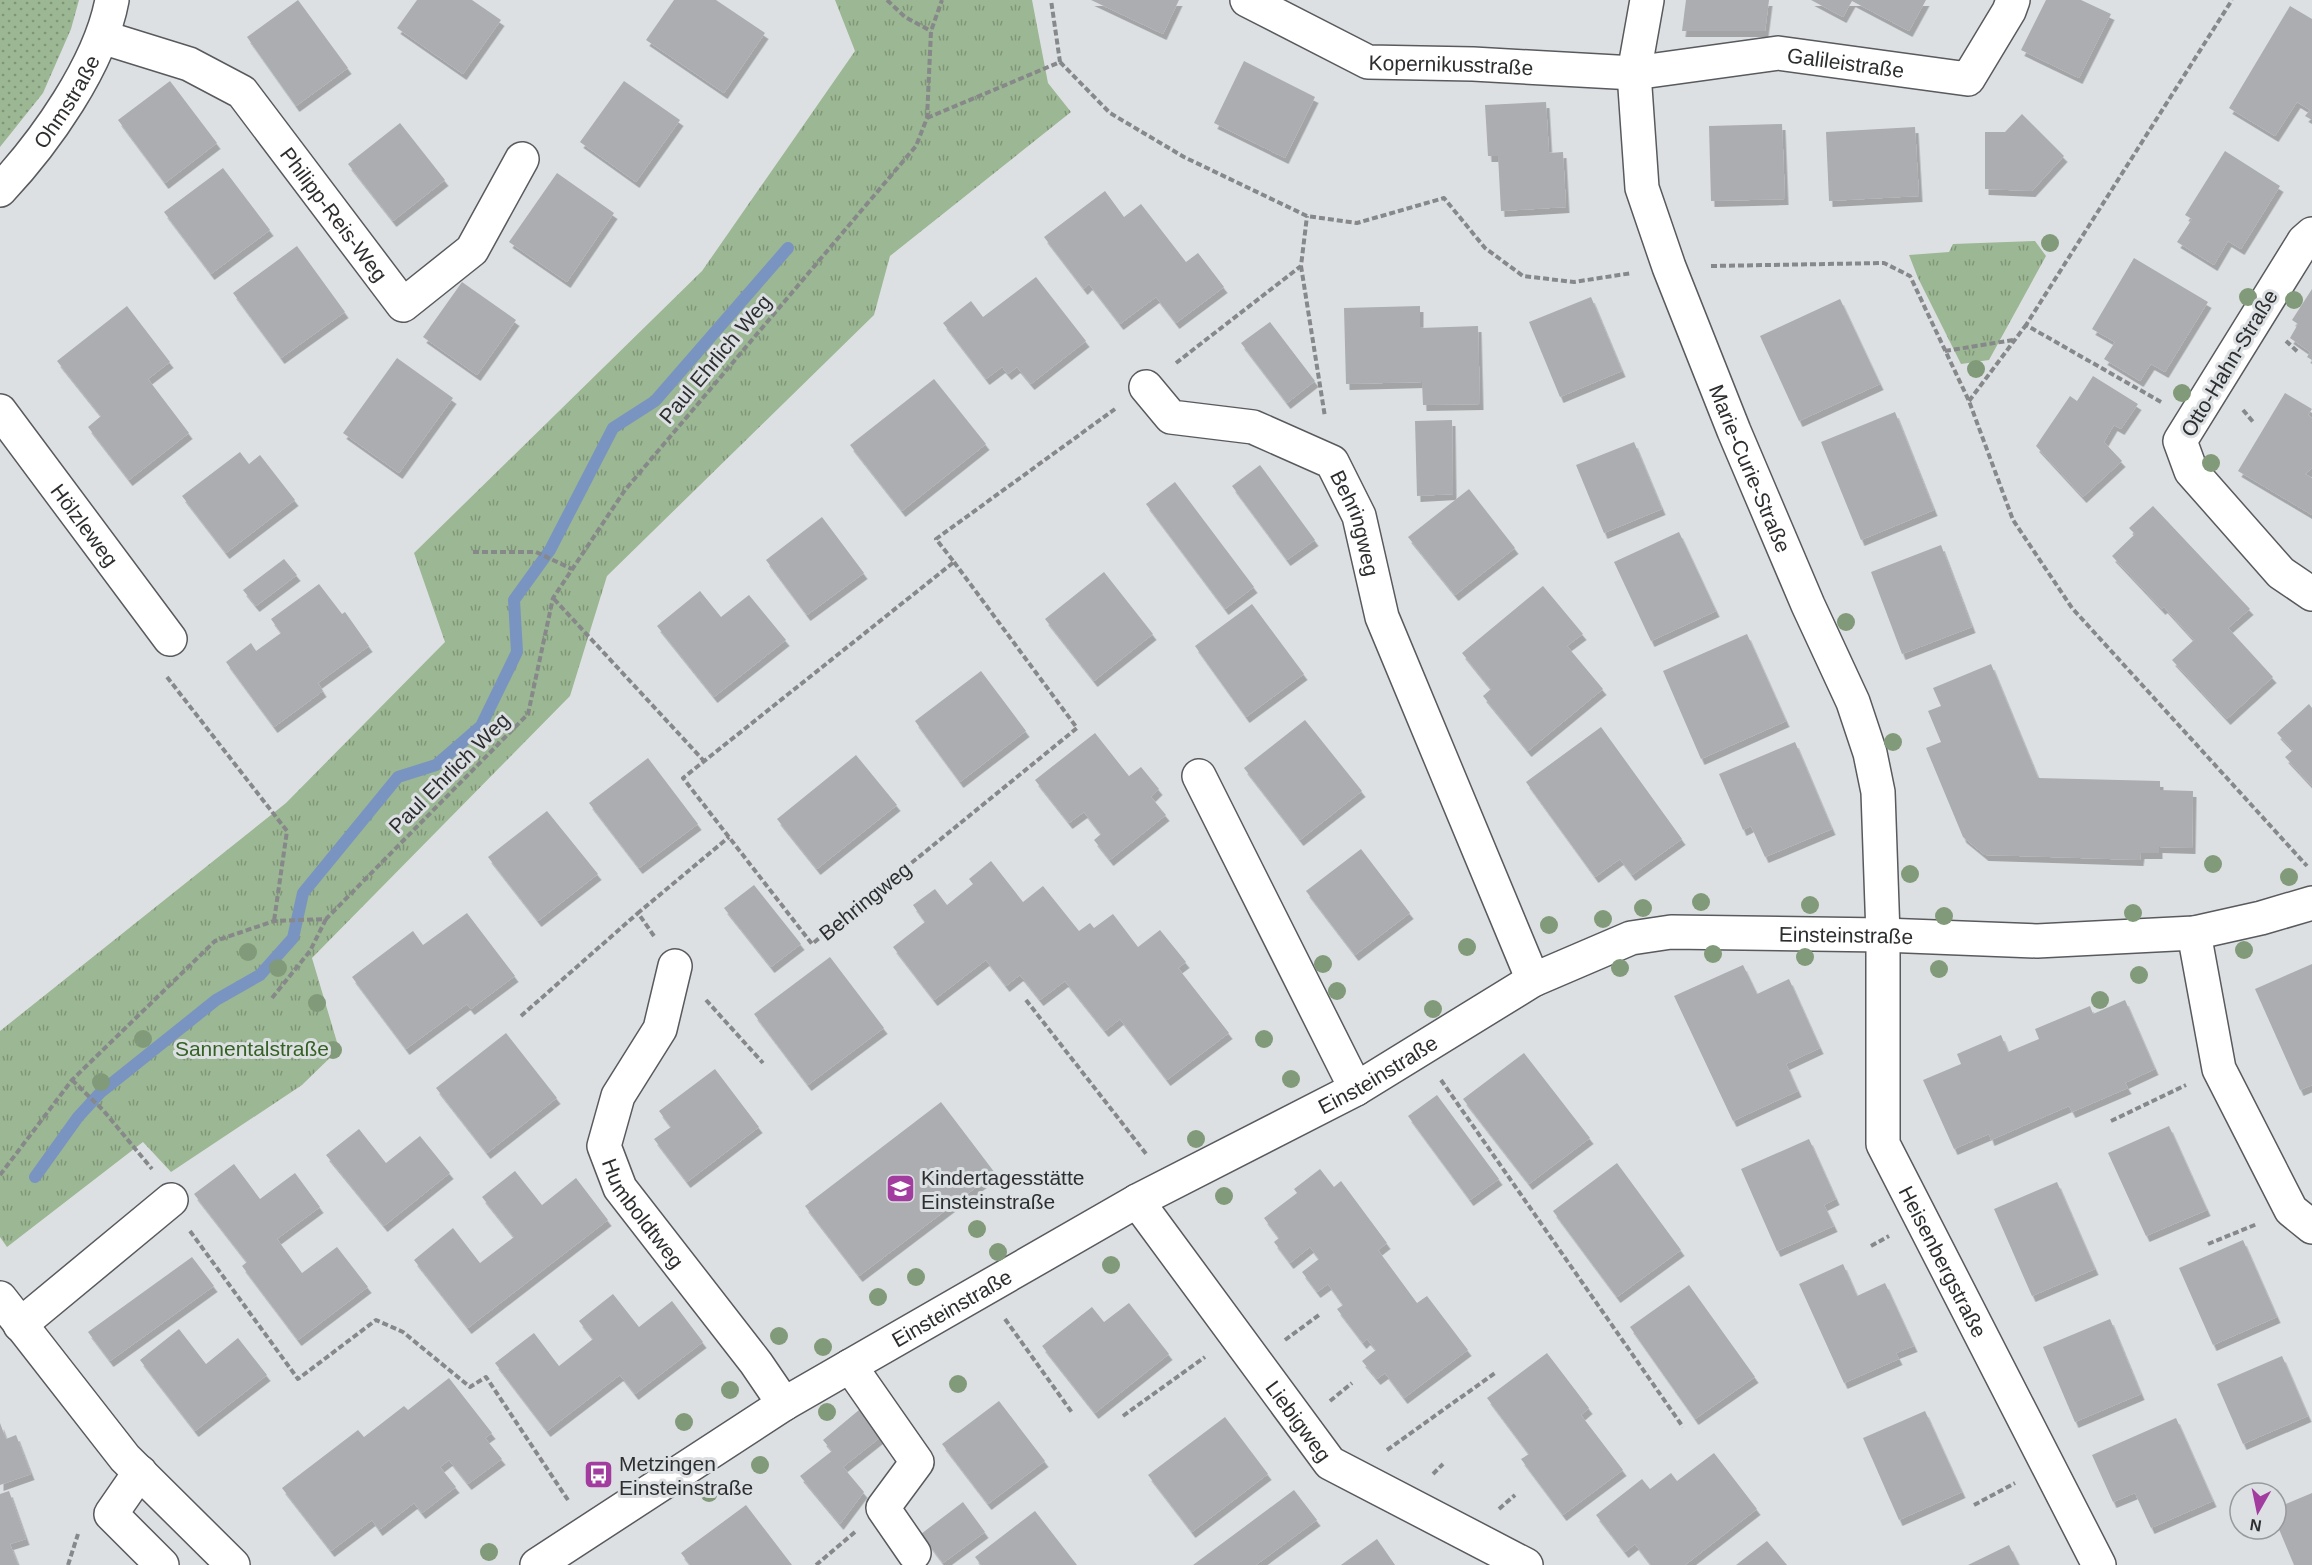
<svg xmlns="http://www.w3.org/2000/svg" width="2312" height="1565" font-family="Helvetica,sans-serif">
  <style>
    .grass { fill: url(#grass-dots) }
    .park { fill: url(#park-tufts) }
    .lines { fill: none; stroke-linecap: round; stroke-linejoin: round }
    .stream { stroke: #7a94c2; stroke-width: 12 }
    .building { fill: #abadb1; filter: url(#shadow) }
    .minor-casing { stroke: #585a5d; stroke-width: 36 }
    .path { stroke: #86888a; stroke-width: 4; stroke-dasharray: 6 3; stroke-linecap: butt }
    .minor { stroke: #fff; stroke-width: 33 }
    .tree { fill: #819a79 }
    .labels { text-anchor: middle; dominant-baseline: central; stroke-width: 6; stroke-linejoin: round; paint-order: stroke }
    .street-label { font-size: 21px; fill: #2d2e2f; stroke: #dde0e3 }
    .park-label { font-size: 21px; fill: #356123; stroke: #dde0e3 }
    .poi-label { font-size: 21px; fill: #2d2e2f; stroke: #dde0e3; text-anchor: start }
  </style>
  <defs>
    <pattern id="grass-dots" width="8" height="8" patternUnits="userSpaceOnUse" patternTransform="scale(1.5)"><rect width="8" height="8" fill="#9cb793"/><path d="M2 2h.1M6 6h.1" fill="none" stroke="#809578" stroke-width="1.8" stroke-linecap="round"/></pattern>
    <pattern id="park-tufts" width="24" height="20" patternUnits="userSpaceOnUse" patternTransform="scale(1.5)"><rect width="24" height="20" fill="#9cb793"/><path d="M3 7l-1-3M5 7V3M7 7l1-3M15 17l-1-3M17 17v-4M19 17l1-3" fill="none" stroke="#809578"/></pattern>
    <filter id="shadow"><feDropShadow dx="3.5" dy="6" stdDeviation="0" flood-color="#0004"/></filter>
  </defs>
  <rect width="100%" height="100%" fill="#dde0e3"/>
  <polygon class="grass" points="0,0 79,0 71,29 43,93 0,147"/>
  <g class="park">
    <polygon points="835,0 1032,0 1048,83 1071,112 890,256 874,315 607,576 570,696 312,958 339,1049 302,1085 171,1172 143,1142 7,1247 0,1237 0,1031 286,803 445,642 414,553 702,271 855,51"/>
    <polygon points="2035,241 2046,256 1989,360 1961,364 1918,278 1909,255 1949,252 1953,244"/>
  </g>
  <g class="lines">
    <polyline class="stream" points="35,1177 78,1117 101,1092 216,1000 260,975 293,938 303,893 398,777 436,765 481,726 517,652 514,600 550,550 613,428 655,401 788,248"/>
  </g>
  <g class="building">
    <polygon points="298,0 348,68 296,106 247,37"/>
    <polygon points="417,0 472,0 501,20 463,74 397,28"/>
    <polygon points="674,0 716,0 765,33 724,93 646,40"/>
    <polygon points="1091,0 1179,0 1163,34"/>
    <polygon points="1686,0 1769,0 1765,31 1682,31"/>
    <polygon points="1811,0 1926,0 1909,31 1852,1 1843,17"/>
    <polygon points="2046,0 2081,0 2111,14 2079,78 2021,50"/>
    <polygon points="2290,6 2312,19 2312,120 2305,116 2310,110 2297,102 2275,136 2229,108"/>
    <polygon points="1244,61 1315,97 1285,158 1214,123"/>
    <polygon points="170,81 217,143 165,183 118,120"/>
    <polygon points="624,81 680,120 636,182 580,142"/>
    <polygon points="1546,102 1549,153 1563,152 1566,207 1501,211 1498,156 1488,156 1485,105"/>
    <polygon points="2022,114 2064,156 2032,191 1985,189 1985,132 2005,132"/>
    <polygon points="400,123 445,180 393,221 348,164"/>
    <polygon points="1782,124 1785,199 1711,201 1709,126"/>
    <polygon points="1915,127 1919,196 1829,201 1826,132"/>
    <polygon points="2225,151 2280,186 2241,249 2228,241 2214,265 2177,242 2192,219 2185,215"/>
    <polygon points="223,168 270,230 211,274 164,212"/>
    <polygon points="557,173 614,213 567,282 509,242"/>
    <polygon points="1105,191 1124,217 1141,204 1186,262 1198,253 1224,287 1176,323 1156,297 1120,324 1089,284 1084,289 1044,237"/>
    <polygon points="297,246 345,312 281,358 233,293"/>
    <polygon points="2134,258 2208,302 2165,372 2151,364 2140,381 2104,359 2115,342 2092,329"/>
    <polygon points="1036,277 1086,341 1031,384 1017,367 1008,374 1002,367 986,379 943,323 971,301 983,317"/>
    <polygon points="462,282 516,320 477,375 423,337"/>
    <polygon points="2312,289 2312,360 2307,357 2310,352 2290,338 2298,324 2292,320"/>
    <polygon points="1591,297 1622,371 1560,397 1529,322"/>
    <polygon points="1840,299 1880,384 1799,421 1760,336"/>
    <polygon points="127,306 170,362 148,379 189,433 129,480 88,427 101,416 57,361"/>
    <polygon points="1420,306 1420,328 1478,326 1480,404 1423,405 1422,382 1346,384 1344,308"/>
    <polygon points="1270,322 1315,381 1287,403 1241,343"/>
    <polygon points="397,358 453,398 399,473 343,433"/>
    <polygon points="2093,376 2138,404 2121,429 2114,425 2104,442 2122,461 2083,497 2036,446 2070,396 2077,401"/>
    <polygon points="934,379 986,444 902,511 850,445"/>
    <polygon points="2285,393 2312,409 2308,415 2312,418 2312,468 2305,474 2312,478 2312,515 2238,471"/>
    <polygon points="1895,412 1934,510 1861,540 1821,442"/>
    <polygon points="1452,420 1453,494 1417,496 1415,421"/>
    <polygon points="1634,442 1662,509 1604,533 1576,465"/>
    <polygon points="240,452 249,464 260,455 295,500 226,553 182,496"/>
    <polygon points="1260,465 1315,540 1287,560 1232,486"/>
    <polygon points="1175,482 1254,587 1225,609 1146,504"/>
    <polygon points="1469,489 1515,548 1455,595 1408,537"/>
    <polygon points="2153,506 2250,609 2228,628 2273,677 2227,719 2172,660 2194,640 2164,607 2162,609 2112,556 2135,534 2129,528"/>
    <polygon points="822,517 864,573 807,615 766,560"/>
    <polygon points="1679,532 1716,611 1651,641 1614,562"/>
    <polygon points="1941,545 1972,627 1902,654 1871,572"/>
    <polygon points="284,559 297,575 256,606 243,590"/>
    <polygon points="1104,572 1153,634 1094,681 1045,619"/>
    <polygon points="319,584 342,614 345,612 369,646 318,683 323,691 274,727 226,662 251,643 256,651 281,633 271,619"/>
    <polygon points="1543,586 1583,634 1567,646 1603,689 1528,751 1483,696 1491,689 1462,653"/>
    <polygon points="700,591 721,617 749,595 786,640 714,697 657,626"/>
    <polygon points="1252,604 1304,674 1246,717 1195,646"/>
    <polygon points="1747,634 1786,721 1701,759 1663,671"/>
    <polygon points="1991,664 2038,778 2160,781 2160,790 2193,791 2192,848 2159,847 2159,853 2141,853 2140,860 1985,855 1963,837 1926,748 1941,742 1928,711 1941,706 1933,688"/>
    <polygon points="981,671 1026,731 960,782 915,721"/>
    <polygon points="2309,704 2312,708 2312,786 2285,757 2293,750 2277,733"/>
    <polygon points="1305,720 1362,791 1300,840 1244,768"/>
    <polygon points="1601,727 1682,839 1632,875 1620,859 1595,877 1526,782"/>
    <polygon points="1095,733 1129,776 1141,767 1159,789 1151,797 1166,815 1110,860 1094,840 1101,834 1084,812 1069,823 1035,780"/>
    <polygon points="1795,742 1832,829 1765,857 1751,826 1743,830 1719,774"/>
    <polygon points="856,755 897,805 817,869 777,819"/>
    <polygon points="648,758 698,824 639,868 589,803"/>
    <polygon points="547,811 598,874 538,921 488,857"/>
    <polygon points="1361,849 1410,913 1355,955 1306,891"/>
    <polygon points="991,861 1023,902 1043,886 1079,931 1090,923 1094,928 1113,914 1138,947 1160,930 1186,962 1178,968 1229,1033 1167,1080 1120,1019 1105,1031 1065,981 1040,1000 1020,975 1006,986 986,960 934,1000 893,947 925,922 913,905 935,889 947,905 973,884 969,879"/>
    <polygon points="754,885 801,944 771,967 724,908"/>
    <polygon points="467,913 515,976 471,1009 467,1004 406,1049 352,977 413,931 423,945"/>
    <polygon points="830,957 884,1028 808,1085 754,1014"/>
    <polygon points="2312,964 2312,1085 2300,1090 2255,989"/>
    <polygon points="1743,965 1757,994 1789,979 1820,1048 1786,1064 1798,1091 1733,1121 1674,996"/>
    <polygon points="2125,1000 2155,1069 2125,1083 2128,1088 2072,1112 2069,1106 1991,1140 1989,1134 1954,1149 1923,1080 1961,1064 1957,1054 2001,1035 2008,1052 2039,1039 2035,1029 2090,1006 2093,1014"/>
    <polygon points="506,1033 557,1098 487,1153 436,1088"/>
    <polygon points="1524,1053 1590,1138 1529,1184 1463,1099"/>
    <polygon points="715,1069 759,1127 687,1182 654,1139 671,1127 659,1111"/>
    <polygon points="1437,1095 1499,1179 1470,1200 1408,1116"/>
    <polygon points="941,1102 995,1173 859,1276 805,1206"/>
    <polygon points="2169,1126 2207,1210 2146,1236 2108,1153"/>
    <polygon points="359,1129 386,1163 420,1136 450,1173 384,1226 326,1155"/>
    <polygon points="1809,1139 1836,1199 1824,1205 1834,1226 1777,1251 1741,1169"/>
    <polygon points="1617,1163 1681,1250 1617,1297 1553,1211"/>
    <polygon points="234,1164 260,1199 295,1173 320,1207 277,1239 302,1273 337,1247 368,1287 298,1340 242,1266 247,1262 194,1194"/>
    <polygon points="1320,1169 1334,1187 1341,1181 1387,1243 1378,1250 1417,1303 1427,1296 1468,1350 1404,1398 1385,1373 1377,1379 1362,1361 1376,1350 1367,1339 1363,1343 1337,1309 1343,1305 1328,1284 1317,1292 1302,1272 1319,1259 1310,1247 1290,1263 1274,1242 1279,1238 1264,1218 1297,1193 1294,1189"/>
    <polygon points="515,1171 542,1205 576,1178 608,1220 468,1328 414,1260 453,1228 480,1263 514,1237 482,1197"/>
    <polygon points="2057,1182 2095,1269 2032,1296 1994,1209"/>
    <polygon points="2243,1240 2277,1317 2213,1345 2179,1268"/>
    <polygon points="192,1257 214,1286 110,1361 88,1332"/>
    <polygon points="1843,1264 1857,1296 1885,1283 1914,1346 1896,1353 1899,1359 1844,1383 1799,1284"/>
    <polygon points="1689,1285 1755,1377 1695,1419 1630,1327"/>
    <polygon points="613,1294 639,1327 672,1301 703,1342 635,1394 620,1375 547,1431 495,1363 534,1333 559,1366 593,1339 579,1321"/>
    <polygon points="1129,1303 1169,1354 1095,1413 1042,1346 1092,1307 1104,1322"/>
    <polygon points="2110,1319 2141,1394 2075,1422 2043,1347"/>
    <polygon points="179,1329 206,1364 238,1338 267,1375 195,1431 140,1360"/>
    <polygon points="1547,1353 1589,1408 1581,1415 1623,1470 1563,1515 1521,1459 1529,1454 1487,1398"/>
    <polygon points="2282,1356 2308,1416 2243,1444 2217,1384"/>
    <polygon points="449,1378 492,1433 485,1438 502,1459 468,1484 449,1460 440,1467 456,1487 422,1513 414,1503 379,1530 372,1520 331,1551 282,1488 358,1430 364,1437 404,1406 408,1410"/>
    <polygon points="999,1401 1045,1461 988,1504 942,1444"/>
    <polygon points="865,1405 887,1432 843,1467 864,1492 840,1524 800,1476 832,1451 823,1440"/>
    <polygon points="1925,1411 1962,1492 1899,1520 1863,1438"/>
    <polygon points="1225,1417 1268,1474 1192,1532 1148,1475"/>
    <polygon points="2176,1418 2213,1501 2151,1528 2135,1493 2113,1502 2092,1455"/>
    <polygon points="0,1423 6,1439 16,1435 31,1474 0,1485"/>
    <polygon points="1714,1453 1757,1509 1685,1565 1651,1565 1635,1544 1625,1552 1596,1515 1642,1479 1650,1489 1671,1473 1677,1481"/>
    <polygon points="1294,1490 1317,1520 1256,1565 1193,1565"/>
    <polygon points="9,1491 26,1539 10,1544 18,1565 0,1565 0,1494"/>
    <polygon points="2312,1493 2312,1565 2294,1565 2276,1522 2276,1508"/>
    <polygon points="963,1502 985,1532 943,1563 921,1534"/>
    <polygon points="746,1505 792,1565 690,1565 681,1553"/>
    <polygon points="1035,1511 1077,1565 981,1565 975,1557"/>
    <polygon points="1377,1539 1395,1565 1341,1565"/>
    <polygon points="1767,1541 1787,1565 1736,1565"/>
    <polygon points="2009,1545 2019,1565 1968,1565"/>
  </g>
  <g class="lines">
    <defs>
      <g id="minor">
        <path id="s1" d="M 1247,0 L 1368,62 L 1473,64 L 1634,73 L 1778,53 L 1968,79 L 2009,11 L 2013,0"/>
        <path id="s2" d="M 1647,0 L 1634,73 L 1642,188 L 1669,267 L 1734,431 L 1808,605 L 1853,702 L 1870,753 L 1878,792 L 1883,935 L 1883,1144 L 2099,1565"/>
        <path id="s3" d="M 102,37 L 189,64 L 242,92 L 403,305 L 472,250 L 522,159"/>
        <path id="s4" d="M 0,190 C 45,142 100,65 112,0"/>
        <polyline points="2312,234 2304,241 2180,441 2191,471 2281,573 2312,594"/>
        <path id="s5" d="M 1146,387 L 1171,417 L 1253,427 L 1332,462 L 1359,516 L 1382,617 L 1533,980"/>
        <path id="s6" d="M 0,411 L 170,639"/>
        <polyline points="1199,776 1356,1089"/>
        <polyline points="2194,933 2219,1069 2291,1210 2312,1227"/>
        <path id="s7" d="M 675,966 L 660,1029 L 618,1096 L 604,1146 L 620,1188 L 756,1363 L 784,1404"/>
        <path id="s8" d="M 1137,1201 L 1330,1463 L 1526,1565"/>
        <polyline points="0,1298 125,1458 233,1565"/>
        <polyline points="20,1325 171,1200"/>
        <polyline points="850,1366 917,1462 883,1508 914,1553"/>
        <polyline points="140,1472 111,1514 162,1565"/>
        <path id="s9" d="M 537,1565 L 784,1404 L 850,1366 L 1137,1201 L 1356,1089 L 1533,980 L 1631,938 L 1671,932 L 1883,935 L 2037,941 L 2194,933 L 2261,918 L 2312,903"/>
      </g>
    </defs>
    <use href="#minor" class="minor-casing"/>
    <g class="path">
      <polyline points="887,0 905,17 931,31"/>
      <polyline points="1060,62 1110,113 1184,157 1307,216 1357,223 1444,198 1485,248 1523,276 1574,282 1632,273"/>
      <polyline points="927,118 1060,62 1051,0"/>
      <polyline points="1301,266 1325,417"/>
      <polyline points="1711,266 1884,263 1910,276 1969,401 2013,520 2072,608 2307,866"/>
      <polyline points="2286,341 2299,353"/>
      <polyline points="1945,351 2013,340"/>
      <polyline points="1176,363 1301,266 1307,216"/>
      <polyline points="1969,401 2026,325"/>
      <polyline points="2161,402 2026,325 2232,0"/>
      <polyline points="2243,410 2254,423"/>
      <polyline points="473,552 536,552 572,569"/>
      <polyline points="954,562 1077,728 812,944 683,778 954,562 936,539 1115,409"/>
      <polyline points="554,599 704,761"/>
      <polyline points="167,677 287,831 274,921"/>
      <polyline points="654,936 638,913 729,837"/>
      <polyline points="272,998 310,951 326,919"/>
      <polyline points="706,1000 763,1063"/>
      <polyline points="1026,1000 1147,1155"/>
      <polyline points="521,1016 638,913"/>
      <polyline points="72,1080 103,1110 152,1169"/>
      <polyline points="1441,1080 1683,1427"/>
      <polyline points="2111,1121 2186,1085"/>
      <polyline points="0,1175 72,1080 215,941 274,921 326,919 528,714 553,598 625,490 916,146 927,118 931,31 942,0"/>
      <polyline points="190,1231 298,1379 376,1320 403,1332 470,1387 486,1377 568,1500"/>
      <polyline points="2208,1244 2257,1224"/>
      <polyline points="1871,1246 1889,1236"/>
      <polyline points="1005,1319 1073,1414"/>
      <polyline points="1285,1340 1319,1315"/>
      <polyline points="1330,1401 1352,1383"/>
      <polyline points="1123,1416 1205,1357"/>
      <polyline points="1387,1450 1495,1373"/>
      <polyline points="1433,1474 1443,1464"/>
      <polyline points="1974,1505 2015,1483"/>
      <polyline points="1499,1509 1515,1495"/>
      <polyline points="68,1565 78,1534"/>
      <polyline points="816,1565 855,1532"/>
    </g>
    <use href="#minor" class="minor"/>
  </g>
  <g class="tree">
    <circle cx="2050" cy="243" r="9"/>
    <circle cx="2248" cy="297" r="9"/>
    <circle cx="2294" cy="300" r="9"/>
    <circle cx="1976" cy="369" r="9"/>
    <circle cx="2182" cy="393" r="9"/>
    <circle cx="2211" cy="463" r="9"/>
    <circle cx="1846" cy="622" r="9"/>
    <circle cx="1893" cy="742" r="9"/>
    <circle cx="2213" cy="864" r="9"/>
    <circle cx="1910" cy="874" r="9"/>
    <circle cx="2289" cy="877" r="9"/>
    <circle cx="1701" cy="902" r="9"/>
    <circle cx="1810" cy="905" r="9"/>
    <circle cx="1643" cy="908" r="9"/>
    <circle cx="2133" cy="913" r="9"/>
    <circle cx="1944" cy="916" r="9"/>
    <circle cx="1603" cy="919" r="9"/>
    <circle cx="1549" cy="925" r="9"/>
    <circle cx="1467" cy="947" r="9"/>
    <circle cx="2244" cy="950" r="9"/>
    <circle cx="248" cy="952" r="9"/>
    <circle cx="1713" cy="954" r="9"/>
    <circle cx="1805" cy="957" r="9"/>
    <circle cx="1323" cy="964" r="9"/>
    <circle cx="278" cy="968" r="9"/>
    <circle cx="1620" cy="968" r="9"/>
    <circle cx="1939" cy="969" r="9"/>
    <circle cx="2139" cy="975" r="9"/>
    <circle cx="1337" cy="991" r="9"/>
    <circle cx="2100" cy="1000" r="9"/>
    <circle cx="317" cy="1003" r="9"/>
    <circle cx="1433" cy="1009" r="9"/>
    <circle cx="143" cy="1039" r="9"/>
    <circle cx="1264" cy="1039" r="9"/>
    <circle cx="333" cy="1050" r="9"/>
    <circle cx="1291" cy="1079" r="9"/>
    <circle cx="101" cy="1082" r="9"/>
    <circle cx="1196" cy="1139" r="9"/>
    <circle cx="1224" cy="1196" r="9"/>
    <circle cx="977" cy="1229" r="9"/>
    <circle cx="998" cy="1252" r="9"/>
    <circle cx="1111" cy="1265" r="9"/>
    <circle cx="916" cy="1277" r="9"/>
    <circle cx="878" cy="1297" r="9"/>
    <circle cx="779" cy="1336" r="9"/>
    <circle cx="823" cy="1347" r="9"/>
    <circle cx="958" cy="1384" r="9"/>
    <circle cx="730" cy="1390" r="9"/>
    <circle cx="827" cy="1412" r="9"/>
    <circle cx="684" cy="1422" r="9"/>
    <circle cx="760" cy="1465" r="9"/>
    <circle cx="709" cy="1493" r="9"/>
    <circle cx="489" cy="1552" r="9"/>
  </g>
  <defs>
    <symbol id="school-square" viewBox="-11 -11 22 22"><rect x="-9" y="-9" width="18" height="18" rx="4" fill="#a23c9f" stroke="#dde0e3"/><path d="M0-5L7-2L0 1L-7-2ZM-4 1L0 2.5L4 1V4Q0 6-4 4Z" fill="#fff"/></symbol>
    <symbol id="bus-square" viewBox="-11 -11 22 22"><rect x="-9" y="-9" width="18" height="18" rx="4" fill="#a23c9f" stroke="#dde0e3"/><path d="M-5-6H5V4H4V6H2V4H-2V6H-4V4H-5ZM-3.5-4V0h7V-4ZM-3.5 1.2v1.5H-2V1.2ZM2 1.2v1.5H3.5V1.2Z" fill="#fff"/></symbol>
  </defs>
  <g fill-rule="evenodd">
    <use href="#school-square" x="884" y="1172" width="33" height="33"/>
    <use href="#bus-square" x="582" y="1458" width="33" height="33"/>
  </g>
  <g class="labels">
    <g class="street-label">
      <text stroke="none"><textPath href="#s1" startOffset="219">Kopernikusstraße</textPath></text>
      <text stroke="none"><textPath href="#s1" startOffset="616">Galileistraße</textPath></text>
      <text stroke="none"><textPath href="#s4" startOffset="111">Ohmstraße</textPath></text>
      <text stroke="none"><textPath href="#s3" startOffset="304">Philipp-Reis-Weg</textPath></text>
      <text transform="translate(715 359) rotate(-50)">Paul Ehrlich Weg</text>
      <text transform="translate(2229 363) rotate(-59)">Otto-Hahn-Straße</text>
      <text stroke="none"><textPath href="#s2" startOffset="490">Marie-Curie-Straße</textPath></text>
      <text stroke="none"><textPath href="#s6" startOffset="142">Hölzleweg</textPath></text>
      <text stroke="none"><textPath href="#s5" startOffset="274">Behringweg</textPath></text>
      <text transform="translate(449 773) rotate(-45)">Paul Ehrlich Weg</text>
      <text transform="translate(865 901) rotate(-39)">Behringweg</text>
      <text stroke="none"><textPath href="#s9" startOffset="1478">Einsteinstraße</textPath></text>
      <text stroke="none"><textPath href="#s9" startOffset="974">Einsteinstraße</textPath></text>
      <text stroke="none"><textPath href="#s7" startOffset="274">Humboldtweg</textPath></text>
      <text stroke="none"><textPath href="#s2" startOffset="1323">Heisenbergstraße</textPath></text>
      <text stroke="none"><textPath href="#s9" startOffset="488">Einsteinstraße</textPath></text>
      <text stroke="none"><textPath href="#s8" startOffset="273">Liebigweg</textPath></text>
    </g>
    <g class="park-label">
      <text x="252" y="1048">Sannentalstraße</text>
    </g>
    <g class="poi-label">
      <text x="921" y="1177">Kindertagesstätte<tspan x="921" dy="24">Einsteinstraße</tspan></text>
      <text x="619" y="1463">Metzingen<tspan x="619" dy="24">Einsteinstraße</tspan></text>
    </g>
  </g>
  <g transform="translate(2258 1511) rotate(189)"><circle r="28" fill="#dde0e3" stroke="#97999b" stroke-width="1.5"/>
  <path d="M0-4.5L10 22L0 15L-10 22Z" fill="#a23c9f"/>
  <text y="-9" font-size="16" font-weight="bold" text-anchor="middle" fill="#2d2e2f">N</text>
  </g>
</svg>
